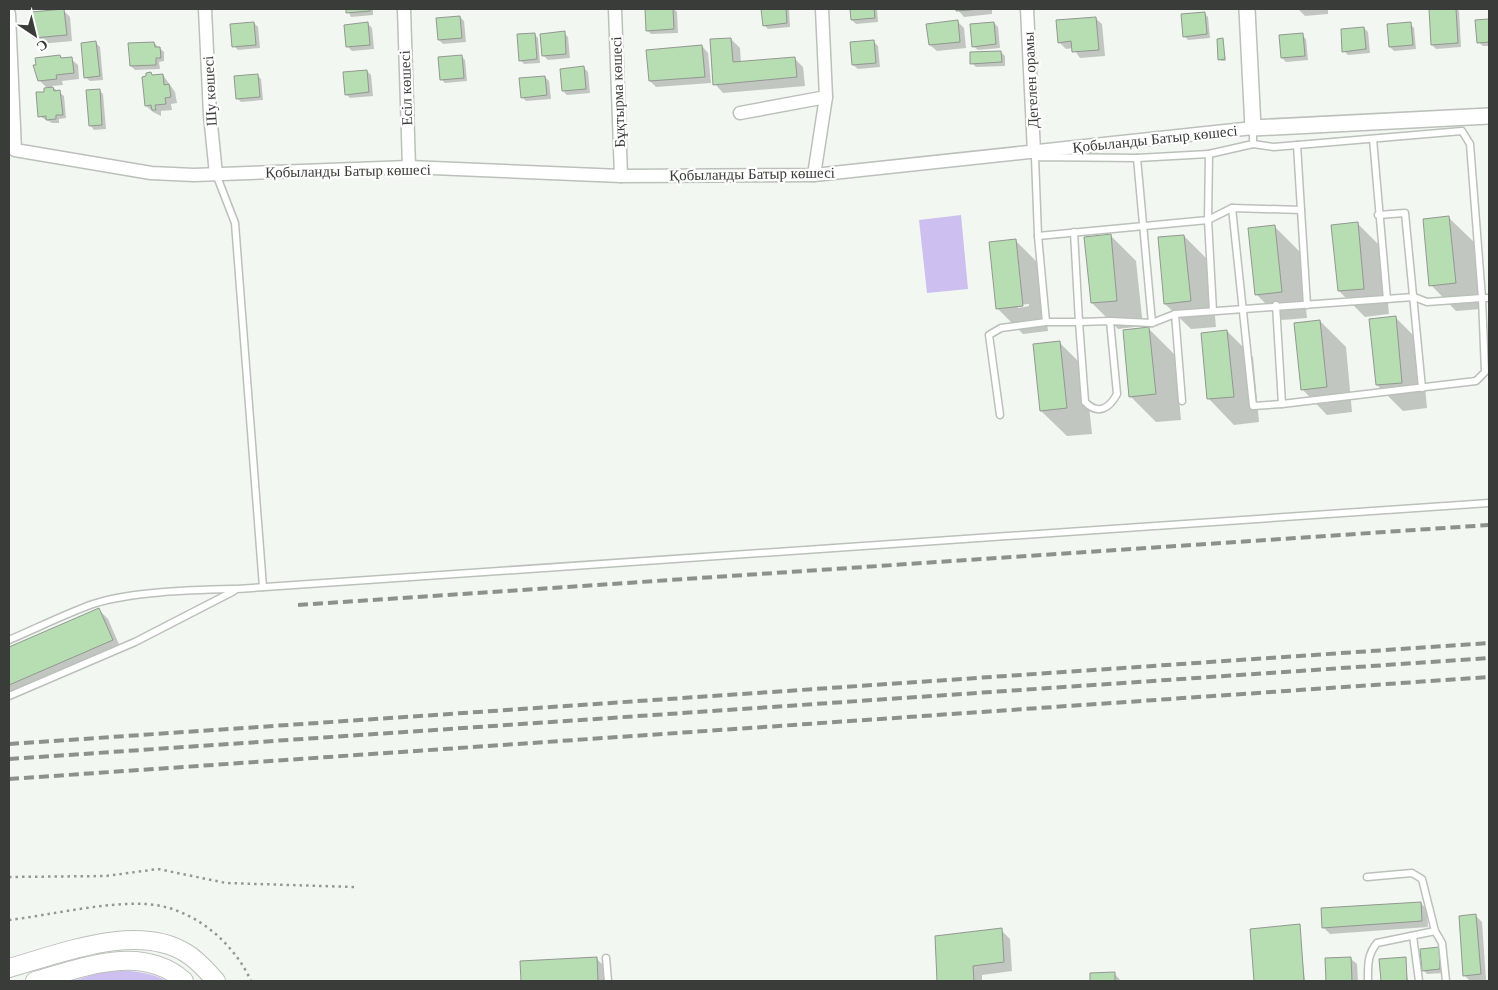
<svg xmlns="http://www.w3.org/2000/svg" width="1498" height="990" font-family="Georgia,serif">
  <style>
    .green { fill: #cdc0f0 }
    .shadow { fill: #0003; fill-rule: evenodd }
    .building { fill: #b7ddb2; stroke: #929891 }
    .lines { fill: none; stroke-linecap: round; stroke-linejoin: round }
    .service-casing { stroke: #bbc1ba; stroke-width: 9 }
    .minor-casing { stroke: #bbc1ba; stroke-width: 15 }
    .tertiary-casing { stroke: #bbc1ba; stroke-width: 18 }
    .secondary-casing { stroke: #bbc1ba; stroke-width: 20 }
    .path { stroke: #949893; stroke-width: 2.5; stroke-dasharray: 2.5 4; stroke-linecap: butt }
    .service { stroke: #fff; stroke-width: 6 }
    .minor { stroke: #fff; stroke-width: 12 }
    .tertiary { stroke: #fff; stroke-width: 15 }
    .secondary { stroke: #fff; stroke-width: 18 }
    .rail { stroke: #8d918c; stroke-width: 4; stroke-dasharray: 10 5; stroke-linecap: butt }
    .labels { text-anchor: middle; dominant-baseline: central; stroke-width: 4.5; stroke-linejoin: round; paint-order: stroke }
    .street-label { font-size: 15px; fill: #3a3c39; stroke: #fff }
  </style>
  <rect width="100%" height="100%" fill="#f2f8f1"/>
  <g class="green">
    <polygon points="961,215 968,289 927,293 919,220"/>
    <path d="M 110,970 C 131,971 149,971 167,981 L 72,981 Z"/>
  </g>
  <g class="shadow">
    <polygon points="235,9 253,9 237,10"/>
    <polygon points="347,9 373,9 373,15 351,17"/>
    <polygon points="646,9 674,9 677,12 678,33 651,34 647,30"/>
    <polygon points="763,9 789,9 790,27 768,29 764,25"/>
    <polygon points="851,9 877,9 878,22 856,24 852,20"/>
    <polygon points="957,9 992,9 992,14 964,17"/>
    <polygon points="1298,9 1328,9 1328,14 1305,16"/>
    <polygon points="1430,9 1457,9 1459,11 1461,47 1436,49 1432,45"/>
    <polygon points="64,11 70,17 72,41 40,44 34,37"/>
    <polygon points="1204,13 1208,17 1210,38 1188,40 1184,36"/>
    <polygon points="460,17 464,21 466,42 443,44 439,40"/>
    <polygon points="1095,18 1102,24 1105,56 1080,58 1073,48 1066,49 1059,42"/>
    <polygon points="1489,20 1489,46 1483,46 1478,42 1477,21"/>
    <polygon points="957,21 964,28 966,48 937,51 930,45 928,25"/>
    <polygon points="254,23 258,27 260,48 238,50 234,46"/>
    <polygon points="994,23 998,27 1000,48 978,50 973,46"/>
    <polygon points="368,24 372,28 374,49 352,51 348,47"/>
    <polygon points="1410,24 1414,28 1416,49 1394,51 1390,47"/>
    <polygon points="1364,28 1368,32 1370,53 1348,55 1344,51"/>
    <polygon points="564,33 568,37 570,58 548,60 544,56 542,35"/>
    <polygon points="534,34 538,38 540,63 524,64 520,60"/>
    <polygon points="1302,35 1306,39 1308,60 1286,62 1282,58"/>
    <polygon points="731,39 740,48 741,63 794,58 803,67 805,86 723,93 715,84"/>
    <polygon points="1222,39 1226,61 1221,61 1220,59"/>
    <polygon points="874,42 878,46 880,67 858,69 853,65"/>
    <polygon points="96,43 100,47 103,80 90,81 85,77"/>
    <polygon points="154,43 164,52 164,61 159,62 160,69 135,70 131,66"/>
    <polygon points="702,46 708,53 711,83 656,87 650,81"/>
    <polygon points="1001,52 1005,56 1005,66 976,67 972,63"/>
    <polygon points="60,56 63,59 71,59 78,65 79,79 62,81 63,85 51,86 64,96 66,118 59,119 59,123 52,123 39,116 48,89 39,80"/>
    <polygon points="461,56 465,60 467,81 445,83 441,79"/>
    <polygon points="584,68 588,72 590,93 567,95 563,91"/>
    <polygon points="367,71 371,75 373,96 350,98 346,94"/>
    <polygon points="151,73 154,76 163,75 175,92 177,103 171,104 172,110 161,111 161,116 153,112 146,106"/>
    <polygon points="257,75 261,79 263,100 241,102 237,98"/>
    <polygon points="545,77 549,81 551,99 526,101 522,97"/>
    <polygon points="99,90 103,94 106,129 94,130 90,125"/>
    <polygon points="1449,218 1475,243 1481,309 1456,311 1431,285"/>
    <polygon points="1357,223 1383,249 1389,314 1365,317 1339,291"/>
    <polygon points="1275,227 1300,252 1307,318 1282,320 1256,294"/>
    <polygon points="1110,235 1136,261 1143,326 1118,329 1092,303 1085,238"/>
    <polygon points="1184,236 1210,262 1216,327 1191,329 1165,304"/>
    <path d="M 1015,240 L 1041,266 L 1048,331 L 1023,334 L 997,308 ZM 1029,304 L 1029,306 L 1018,308 L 1018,305 Z"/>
    <polygon points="1395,317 1421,343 1427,408 1403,411 1377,385"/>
    <polygon points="1320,321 1346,347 1352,412 1327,415 1302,389"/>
    <polygon points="1149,329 1175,355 1181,420 1156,422 1131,397"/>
    <polygon points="1227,331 1253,357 1259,422 1234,425 1209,399 1202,334"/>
    <polygon points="1060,343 1085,368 1092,434 1067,436 1041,411"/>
    <polygon points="99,610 108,619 121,649 9,697 9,648"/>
    <polygon points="1421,903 1427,910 1428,927 1330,934 1323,927"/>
    <polygon points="1476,916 1482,922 1486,980 1470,981 1465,976"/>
    <polygon points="1299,926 1305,981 1255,981 1251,930"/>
    <polygon points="1001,930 1010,939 1012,971 982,975 982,981 939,981 937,938"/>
    <polygon points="1438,948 1442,952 1444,973 1427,974 1423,970"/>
    <polygon points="596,958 605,967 605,981 522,981 522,962"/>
    <polygon points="1350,958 1357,964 1358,981 1327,981 1326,959"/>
    <polygon points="1405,959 1408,981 1382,981 1381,961"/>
    <polygon points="1114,973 1121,981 1091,981 1091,974"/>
  </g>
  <g class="building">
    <polygon points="64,9 67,35 33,38 31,12"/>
    <polygon points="346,9 370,9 370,11 346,13"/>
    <polygon points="645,9 673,9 674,29 646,31"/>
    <polygon points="761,9 786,9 787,23 763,26"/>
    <polygon points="850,9 874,9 875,18 851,20"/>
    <polygon points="956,9 982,9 956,11"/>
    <polygon points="1429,9 1456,9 1458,43 1431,45"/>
    <polygon points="1205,12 1207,34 1183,37 1181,14"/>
    <polygon points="460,16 462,38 438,40 436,18"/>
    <polygon points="1096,17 1099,50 1072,52 1071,41 1058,43 1056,20"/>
    <polygon points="1489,19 1489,42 1477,43 1475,20"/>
    <polygon points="958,20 960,42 929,45 926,24"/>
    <polygon points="254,22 256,45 232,47 230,24"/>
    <polygon points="368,22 370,45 346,47 344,25"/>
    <polygon points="994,22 996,44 972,47 970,24"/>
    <polygon points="1411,22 1413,45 1389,47 1387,24"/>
    <polygon points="1364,27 1366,49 1342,52 1341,29"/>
    <polygon points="565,31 566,54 542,56 540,34"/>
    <polygon points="535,33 537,59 519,61 517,34"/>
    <polygon points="1303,33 1305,56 1281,58 1279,35"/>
    <polygon points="731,38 733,62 795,57 797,77 713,85 710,39"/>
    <polygon points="1223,38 1225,59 1218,60 1217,39"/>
    <polygon points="874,40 876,63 852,65 850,42"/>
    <polygon points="96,41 100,76 84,78 81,43"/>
    <polygon points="154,42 155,47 160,47 161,58 156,58 156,65 130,66 128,43"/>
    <polygon points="702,45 705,77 649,81 646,50"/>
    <polygon points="1001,51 1002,62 970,64 970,52"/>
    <polygon points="60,55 61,58 72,57 74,73 56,75 57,79 38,81 33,65 36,65 35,58"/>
    <polygon points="462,55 464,78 440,80 438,57"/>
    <polygon points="584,66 586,89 562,91 560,69"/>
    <polygon points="367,70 369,92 345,95 343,72"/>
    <polygon points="151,72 152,75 163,74 164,85 169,84 171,97 165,98 166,104 155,105 156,110 152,110 151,105 145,106 142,77 146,76 146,73"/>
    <polygon points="258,74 260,97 236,99 234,76"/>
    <polygon points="545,76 547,95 521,98 519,78"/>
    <polygon points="53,87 54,91 60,90 63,115 56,115 56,119 46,120 46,116 38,117 36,92 44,92 44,88"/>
    <polygon points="100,89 102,125 89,126 86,90"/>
    <polygon points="1449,216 1456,283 1429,286 1423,219"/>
    <polygon points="1358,222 1364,289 1338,291 1331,225"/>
    <polygon points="1275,225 1282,292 1255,295 1248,228"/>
    <polygon points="1111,234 1117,301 1091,303 1084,237"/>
    <polygon points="1184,235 1191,301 1164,304 1158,237"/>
    <polygon points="1016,239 1023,306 996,309 989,242"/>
    <polygon points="1396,316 1402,383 1376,385 1369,319"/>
    <polygon points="1320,320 1327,387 1301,390 1294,323"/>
    <polygon points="1149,327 1156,394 1129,397 1123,330"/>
    <polygon points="1227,330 1234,397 1207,399 1201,333"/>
    <polygon points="1060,341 1067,408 1040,411 1033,344"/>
    <polygon points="99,608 113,640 9,685 9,647"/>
    <polygon points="1421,902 1422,921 1322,928 1321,908"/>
    <polygon points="1476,914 1481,974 1463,976 1459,916"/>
    <polygon points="1300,924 1304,981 1254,981 1250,929"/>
    <polygon points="1002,928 1004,962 973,966 974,981 937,981 935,936"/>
    <polygon points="1439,947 1440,969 1422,971 1420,949"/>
    <polygon points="597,957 598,981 521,981 520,961"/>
    <polygon points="1351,957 1352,981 1326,981 1325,958"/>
    <polygon points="1406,957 1407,981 1381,981 1379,959"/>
    <polygon points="1115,972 1115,981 1090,981 1090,973"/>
  </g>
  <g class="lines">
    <defs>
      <g id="service">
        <polyline points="1373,139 1387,299"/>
        <polyline points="1297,145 1301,210"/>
        <polyline points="1137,158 1152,323"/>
        <polyline points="216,174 235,223 263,587"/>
        <polyline points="1232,208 1253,406 1282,404"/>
        <polyline points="1378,215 1405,213 1422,388"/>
        <polyline points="1074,232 1079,322 1110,321 1152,323 1175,314 1414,297 1427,302 1482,298 1470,144 1462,131 1274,147 1253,144"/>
        <polyline points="1038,236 1208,220 1209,154 1253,144 1253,128"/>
        <polyline points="1276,305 1282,404 1476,381 1485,372 1482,298 1489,298"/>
        <polyline points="1213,311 1208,220 1232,208 1301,210 1307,305"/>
        <polyline points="1175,314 1182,401"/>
        <path d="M 1110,321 L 1117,394 C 1109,409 1098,415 1085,402 L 1079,322 L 1046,322 L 1038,236 L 1035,157 L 1137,158 L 1209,154"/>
        <polyline points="1000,415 989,335 1001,328 1046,322"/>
        <path d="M 9,640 C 37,628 65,614 93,604 C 133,591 195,590 237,589 L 1489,503"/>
        <polyline points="9,696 135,642 234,591"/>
        <polyline points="1367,877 1412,873 1422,879 1435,931 1442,943 1446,981"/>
        <polyline points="1413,936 1419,981"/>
        <polyline points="606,958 608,981"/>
        <path d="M 1368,981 C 1368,966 1367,955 1377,943 L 1435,931"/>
      </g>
      <g id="minor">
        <polyline points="205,9 210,115 216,174"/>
        <polyline points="404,9 409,167"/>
        <polyline points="615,9 621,176"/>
        <polyline points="1027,9 1034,152"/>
        <polyline points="9,14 15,150 151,173 194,175 409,167 621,176 814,175 1253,128"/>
        <polyline points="740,113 826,97 822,9"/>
        <polyline points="814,175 826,97"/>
      </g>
      <polyline id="tertiary" points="1247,9 1253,128 1489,116"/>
      <g id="secondary">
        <path d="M 9,968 C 60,954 137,922 186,953 C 198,960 207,971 216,981"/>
        <path d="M 35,981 C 81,968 142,943 184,981"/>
      </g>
    </defs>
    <use href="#service" class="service-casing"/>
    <use href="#minor" class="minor-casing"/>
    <use href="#tertiary" class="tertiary-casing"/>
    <use href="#secondary" class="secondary-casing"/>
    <g class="path">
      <polyline points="9,877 106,876 158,869 226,883 354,887"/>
      <path d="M 9,920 C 51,915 103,902 145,904 C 191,906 233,941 251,981"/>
    </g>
    <use href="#service" class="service"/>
    <use href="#minor" class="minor"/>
    <use href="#tertiary" class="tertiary"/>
    <use href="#secondary" class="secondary"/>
    <g class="rail">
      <polyline points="298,605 1489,525"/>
      <polyline points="9,744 1489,643"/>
      <polyline points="9,759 1489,658"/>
      <polyline points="9,779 1489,677"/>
    </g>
  </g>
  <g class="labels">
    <g class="street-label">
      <text transform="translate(1031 80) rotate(-93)">Дегелен орамы</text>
      <text transform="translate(406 88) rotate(-92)">Есіл көшесі</text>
      <text transform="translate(210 91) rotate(-93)">Шу көшесі</text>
      <text transform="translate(618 92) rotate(-92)">Бұқтырма көшесі</text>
      <text transform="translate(1155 139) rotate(-6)">Қобыланды Батыр көшесі</text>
      <text transform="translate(348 171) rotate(-1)">Қобыланды Батыр көшесі</text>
      <text transform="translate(752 174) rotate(-1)">Қобыланды Батыр көшесі</text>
    </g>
  </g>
  <rect width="1498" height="990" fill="none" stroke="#3a3c39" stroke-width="20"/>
  <g transform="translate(35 35) rotate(145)" stroke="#ffffff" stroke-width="4" paint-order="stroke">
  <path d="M0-4L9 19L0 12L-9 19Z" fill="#3a3c39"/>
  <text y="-8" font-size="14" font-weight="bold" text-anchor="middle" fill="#3a3c39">С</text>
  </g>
</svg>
